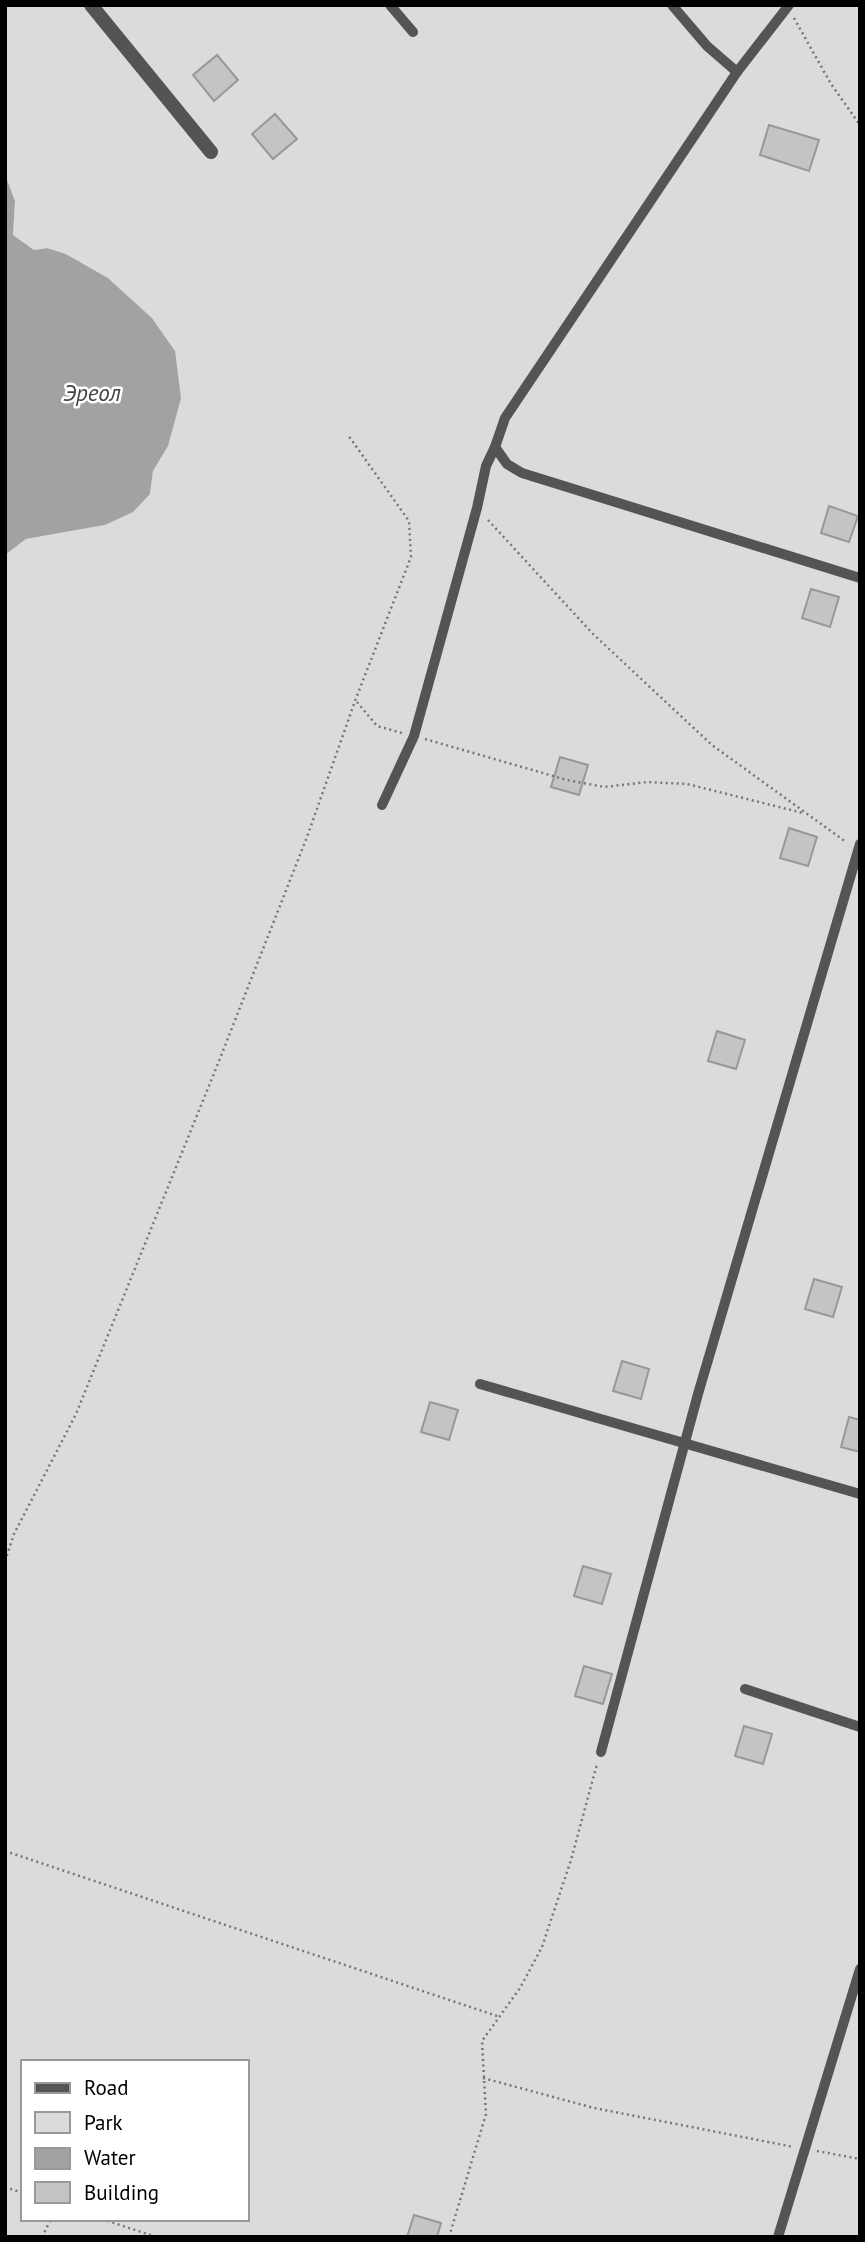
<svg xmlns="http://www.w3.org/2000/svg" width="865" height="2242" font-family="'PT Sans',sans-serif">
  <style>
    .green { fill: #dbdbdb; fill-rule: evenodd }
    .water { fill: #a2a2a2 }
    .building { fill: #c4c4c4; stroke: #989898; stroke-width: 2 }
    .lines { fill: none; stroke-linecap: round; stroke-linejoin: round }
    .path { stroke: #767676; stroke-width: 2.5; stroke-dasharray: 2 3.5; stroke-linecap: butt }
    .lane { stroke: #545454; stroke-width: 10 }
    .street { stroke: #545454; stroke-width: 14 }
    .labels { text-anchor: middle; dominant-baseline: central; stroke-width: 5; stroke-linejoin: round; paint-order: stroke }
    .water-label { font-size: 23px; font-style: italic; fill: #434343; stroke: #fff }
  </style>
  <rect width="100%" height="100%" fill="#fff"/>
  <path class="green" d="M 5,5 L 859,5 L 860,7 L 860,2237 L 5,2237 L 5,555 L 26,539 L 105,525 L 150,494 L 153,471 L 168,446 L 175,351 L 152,318 L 108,278 L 66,254 L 47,248 L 34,250 L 13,235 L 15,201 L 5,174 ZM 23,2062 L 247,2062 L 247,2219 L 23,2219 Z"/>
  <polygon class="water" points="5,174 15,201 13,235 34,250 47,248 66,254 108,278 152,318 175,351 181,398 168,446 153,471 150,494 133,512 105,525 26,539 5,555"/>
  <g class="building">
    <polygon points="217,55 238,80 214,101 193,75"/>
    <polygon points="275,114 297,139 273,159 252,134"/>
    <polygon points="769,125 819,140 809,171 760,155"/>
    <polygon points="829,506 858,516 849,542 821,533"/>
    <polygon points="811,589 839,597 830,627 802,618"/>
    <polygon points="560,757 588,765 579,795 551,787"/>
    <polygon points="789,828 817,837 808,866 780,858"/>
    <polygon points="717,1031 745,1040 736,1069 708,1061"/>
    <polygon points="814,1279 842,1287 833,1317 805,1309"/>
    <polygon points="622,1361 649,1369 641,1399 613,1391"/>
    <polygon points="430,1402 458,1410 449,1440 421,1432"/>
    <polygon points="849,1417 860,1420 860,1452 841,1447"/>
    <polygon points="583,1566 611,1574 602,1604 574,1596"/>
    <polygon points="584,1666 612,1674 603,1704 575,1696"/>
    <polygon points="744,1726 772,1734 763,1764 735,1756"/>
    <polygon points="414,2215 441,2223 437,2237 407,2237"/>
  </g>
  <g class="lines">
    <g class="path">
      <polyline points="794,18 831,84 860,125"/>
      <polyline points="488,520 593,634 712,745 846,842"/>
      <polyline points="357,702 377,726 402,733"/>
      <polyline points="425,739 567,780 604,787 647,782 687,784 803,813"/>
      <polyline points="5,1561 14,1534 76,1414 217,1066 307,837 355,701 411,557 409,521 348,435"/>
      <polyline points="5,1851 500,2017"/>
      <polyline points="483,2078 594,2108 794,2147"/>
      <polyline points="817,2151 860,2159"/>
      <polyline points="5,2187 23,2193"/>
      <polyline points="102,2219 156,2237"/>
      <polyline points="42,2237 51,2219"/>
      <polyline points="449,2237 486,2114 482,2041 520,1988 542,1947 571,1860 597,1764"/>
    </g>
    <g class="lane">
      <polyline points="390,5 413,32"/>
      <polyline points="672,5 707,46 737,72"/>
      <polyline points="789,5 737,72 505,418 495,447 507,464 522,473 860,578"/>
      <polyline points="382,805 414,736 477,508 486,466 495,447"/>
      <polyline points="480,1384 860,1494"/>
      <polyline points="745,1689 860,1727"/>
      <polyline points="601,1752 698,1394 860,844"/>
      <polyline points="778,2237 860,1969"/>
    </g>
    <polyline class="street" points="91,5 211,152"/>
  </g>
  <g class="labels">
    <g class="water-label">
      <text x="92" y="392">Эреол</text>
    </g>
  </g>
  <rect width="865" height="2242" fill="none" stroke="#000000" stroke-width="14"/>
  <rect x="21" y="2060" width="228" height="161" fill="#ffffff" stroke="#999999" stroke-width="2"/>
  <rect x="35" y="2083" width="35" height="10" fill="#545454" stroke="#999999" stroke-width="2"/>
  <text x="84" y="2095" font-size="21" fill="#000000">Road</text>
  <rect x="35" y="2112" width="35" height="21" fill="#dbdbdb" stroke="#999999" stroke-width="2"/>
  <text x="84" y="2130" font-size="21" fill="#000000">Park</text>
  <rect x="35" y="2148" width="35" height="21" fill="#a2a2a2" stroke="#999999" stroke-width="2"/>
  <text x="84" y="2165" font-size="21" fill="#000000">Water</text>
  <rect x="35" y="2182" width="35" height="21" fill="#c4c4c4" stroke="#999999" stroke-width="2"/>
  <text x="84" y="2200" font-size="21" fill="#000000">Building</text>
</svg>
